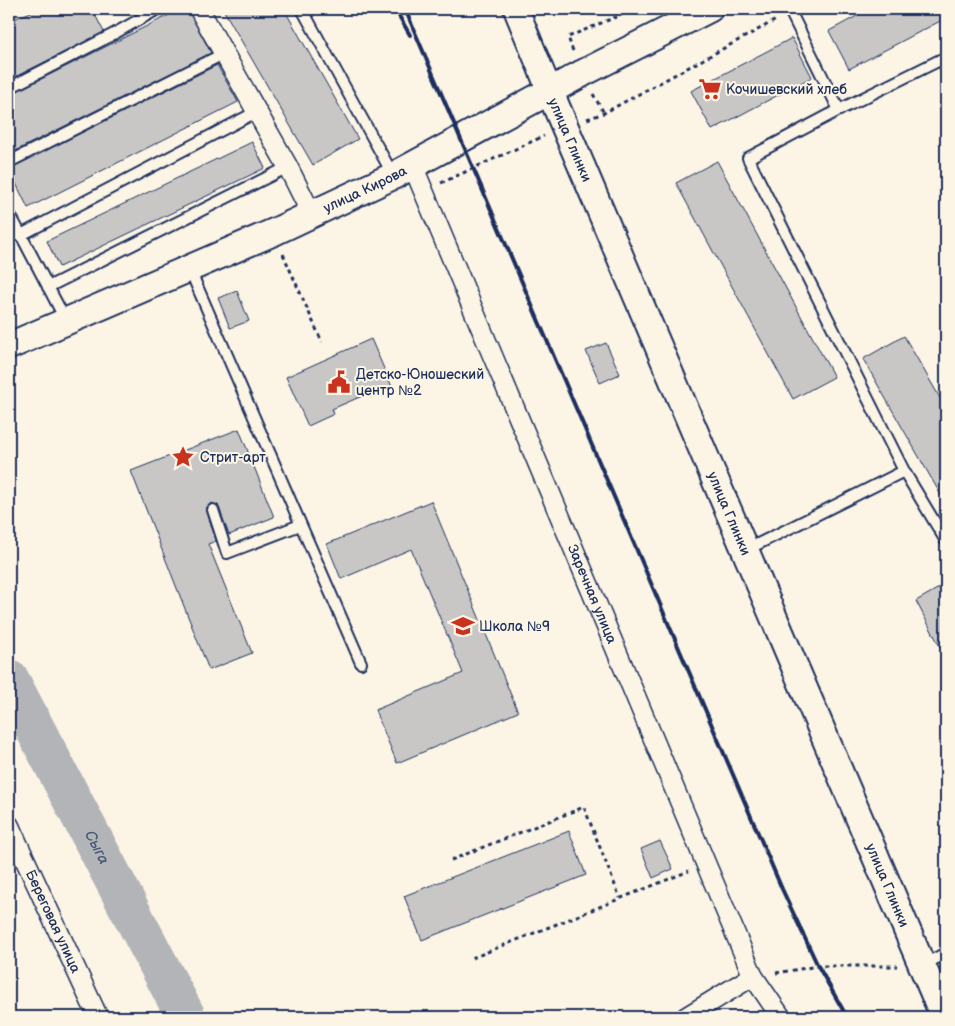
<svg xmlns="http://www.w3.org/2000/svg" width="955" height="1026" font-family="'Balsamiq Sans',sans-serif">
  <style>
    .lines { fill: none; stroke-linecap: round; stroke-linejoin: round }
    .river { stroke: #b2b4b8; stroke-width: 40 }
    .building { fill: #c8c7c6; stroke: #1b2f5e }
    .service-casing { stroke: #1b2f5e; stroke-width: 14 }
    .minor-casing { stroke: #1b2f5e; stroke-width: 22 }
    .tertiary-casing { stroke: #1b2f5e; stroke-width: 28 }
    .secondary-casing { stroke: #1b2f5e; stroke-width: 30 }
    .path { stroke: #1b2f5e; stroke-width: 3; stroke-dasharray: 4 4; stroke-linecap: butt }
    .service { stroke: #fcf5e5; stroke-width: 10 }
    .minor { stroke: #fcf5e5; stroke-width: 19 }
    .tertiary { stroke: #fcf5e5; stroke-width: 24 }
    .secondary { stroke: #fcf5e5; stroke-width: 26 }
    .rail { stroke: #1b2f5e; stroke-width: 4 }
    .labels { text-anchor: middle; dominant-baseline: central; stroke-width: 4; stroke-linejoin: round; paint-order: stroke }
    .poi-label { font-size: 14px; fill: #1b2f5e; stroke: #fcf5e5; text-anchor: start }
    .street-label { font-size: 14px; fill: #1b2f5e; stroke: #fcf5e5 }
    .water-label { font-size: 15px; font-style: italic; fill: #485779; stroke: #fcf5e5 }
  </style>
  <rect width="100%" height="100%" fill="#fcf5e5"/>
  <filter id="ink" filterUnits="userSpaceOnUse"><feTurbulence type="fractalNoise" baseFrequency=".02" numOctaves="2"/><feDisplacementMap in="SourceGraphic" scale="10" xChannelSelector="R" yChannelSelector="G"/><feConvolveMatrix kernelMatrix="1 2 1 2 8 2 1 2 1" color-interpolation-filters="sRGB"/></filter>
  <g filter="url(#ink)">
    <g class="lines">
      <path class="river" id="s1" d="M 9,679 L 186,1017"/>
    </g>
    <g class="building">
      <polygon points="38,9 92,9 104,32 9,80 9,21"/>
      <polygon points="181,9 188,9 211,53 9,154 9,95"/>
      <polygon points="223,9 284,9 358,139 313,165"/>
      <polygon points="870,9 946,9 946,18 849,69 829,31"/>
      <polygon points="792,38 812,77 712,130 691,91"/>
      <polygon points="217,65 238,102 28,208 9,169"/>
      <polygon points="252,142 265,168 59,267 47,241"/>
      <polygon points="717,161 834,377 793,399 676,183"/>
      <polygon points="237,291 249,321 230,328 218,298"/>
      <polygon points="904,336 946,408 946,504 863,359"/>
      <polygon points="371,339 392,387 370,397 369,393 332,409 334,414 308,426 286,377"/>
      <polygon points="606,343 620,374 600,383 586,351"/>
      <polygon points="239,429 274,517 229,535 218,505 211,503 206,508 216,541 208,544 252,653 209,670 131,471"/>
      <polygon points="431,501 518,712 397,763 375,710 463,673 411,549 341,579 327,544"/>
      <polygon points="946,584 946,658 916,601"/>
      <polygon points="569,831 586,875 422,940 404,896"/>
      <polygon points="660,841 673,869 653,878 641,849"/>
    </g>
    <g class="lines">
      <defs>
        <g id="service">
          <polyline points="302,9 393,175"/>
          <polyline points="9,88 110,36 158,9"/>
          <polyline points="839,110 942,59 946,67"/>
          <polyline points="9,162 225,53"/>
          <polyline points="9,213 21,235 258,111"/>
          <polyline points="9,235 21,235 66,321"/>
          <polyline points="190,270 361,663"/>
          <polyline points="48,287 288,167"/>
          <polyline points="904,471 946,541"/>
          <polyline points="213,510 227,553 300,525"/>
          <polyline points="746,550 904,471 748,158 839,110 789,9"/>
          <polyline points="923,965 946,953"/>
        </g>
        <g id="minor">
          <polyline points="199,9 288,167 312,215"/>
          <path id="s2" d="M 413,166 L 753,976 L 781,1017"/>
          <path id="s3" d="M 9,825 L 98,1017"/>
          <polyline points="686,1017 753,976"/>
        </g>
        <polyline id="tertiary" points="516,9 550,92"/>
        <g id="secondary">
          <path id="s4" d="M 550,92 L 944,1017"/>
          <path id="s5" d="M 9,346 L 274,232 L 393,176 L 583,73 L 709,9"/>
        </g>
      </defs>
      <use href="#service" class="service-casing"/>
      <use href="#minor" class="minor-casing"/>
      <use href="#tertiary" class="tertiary-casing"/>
      <use href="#secondary" class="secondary-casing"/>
      <g class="path">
        <polyline points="573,51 568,37 635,9"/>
        <polyline points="593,94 604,113"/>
        <polyline points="587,119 604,113 776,20"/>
        <polyline points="441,183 544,136"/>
        <polyline points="283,254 322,342"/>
        <polyline points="451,860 584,807 620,898"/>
        <polyline points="472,958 689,871"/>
        <polyline points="776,973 818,966 897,966"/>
      </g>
      <use href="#service" class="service"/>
      <use href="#minor" class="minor"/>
      <use href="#tertiary" class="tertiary"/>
      <use href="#secondary" class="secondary"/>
      <g class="rail">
        <polyline points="395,9 410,35"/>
        <polyline points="405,9 782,889 818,966 847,1017"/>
      </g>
    </g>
  </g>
  <defs>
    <symbol id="supermarket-bare" viewBox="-9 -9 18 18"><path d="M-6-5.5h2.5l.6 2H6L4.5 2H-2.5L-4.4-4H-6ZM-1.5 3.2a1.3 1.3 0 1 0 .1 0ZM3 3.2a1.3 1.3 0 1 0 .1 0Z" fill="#c8321e" stroke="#fcf5e5" stroke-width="2.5" paint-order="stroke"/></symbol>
    <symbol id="civic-bare" viewBox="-9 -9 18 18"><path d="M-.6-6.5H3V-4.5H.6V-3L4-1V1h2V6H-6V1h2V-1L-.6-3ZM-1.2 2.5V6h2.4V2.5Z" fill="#c8321e" stroke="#fcf5e5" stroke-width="2.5" paint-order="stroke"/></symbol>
    <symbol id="sight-bare" viewBox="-9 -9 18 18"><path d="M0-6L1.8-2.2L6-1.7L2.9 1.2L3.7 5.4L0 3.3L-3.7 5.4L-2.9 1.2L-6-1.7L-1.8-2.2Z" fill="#c8321e" stroke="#fcf5e5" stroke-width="2.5" paint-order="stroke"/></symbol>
    <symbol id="school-bare" viewBox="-9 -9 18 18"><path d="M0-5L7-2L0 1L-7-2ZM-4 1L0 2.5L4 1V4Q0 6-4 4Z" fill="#c8321e" stroke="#fcf5e5" stroke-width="2.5" paint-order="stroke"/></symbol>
  </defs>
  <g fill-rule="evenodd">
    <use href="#supermarket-bare" x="694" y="73" width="32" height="32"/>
    <use href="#civic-bare" x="323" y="366" width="32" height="32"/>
    <use href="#sight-bare" x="167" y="441" width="32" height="32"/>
    <use href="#school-bare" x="447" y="610" width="32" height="32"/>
  </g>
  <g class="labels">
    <g class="poi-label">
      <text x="726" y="89">Кочишевский хлеб</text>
      <text x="356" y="374">Детско-Юношеский<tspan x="356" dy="16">центр №2</tspan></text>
      <text x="200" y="457">Стрит-арт</text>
      <text x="479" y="626">Школа №9</text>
    </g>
    <g class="street-label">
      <text stroke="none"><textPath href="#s4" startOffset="52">улица Глинки</textPath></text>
      <text stroke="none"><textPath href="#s5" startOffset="389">улица Кирова</textPath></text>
      <text stroke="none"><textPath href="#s4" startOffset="458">улица Глинки</textPath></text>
      <text stroke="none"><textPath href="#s2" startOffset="464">Заречная улица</textPath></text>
      <text stroke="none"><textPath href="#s4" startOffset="862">улица Глинки</textPath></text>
      <text stroke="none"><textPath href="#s3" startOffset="106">Береговая улица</textPath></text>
    </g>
    <g class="water-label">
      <text stroke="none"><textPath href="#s1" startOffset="190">Сыга</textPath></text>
    </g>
  </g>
  <rect width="955" height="1026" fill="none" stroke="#fcf5e5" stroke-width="30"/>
  <rect x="15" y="15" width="925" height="996" fill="none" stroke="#1b2f5e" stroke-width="2" filter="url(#ink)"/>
</svg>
